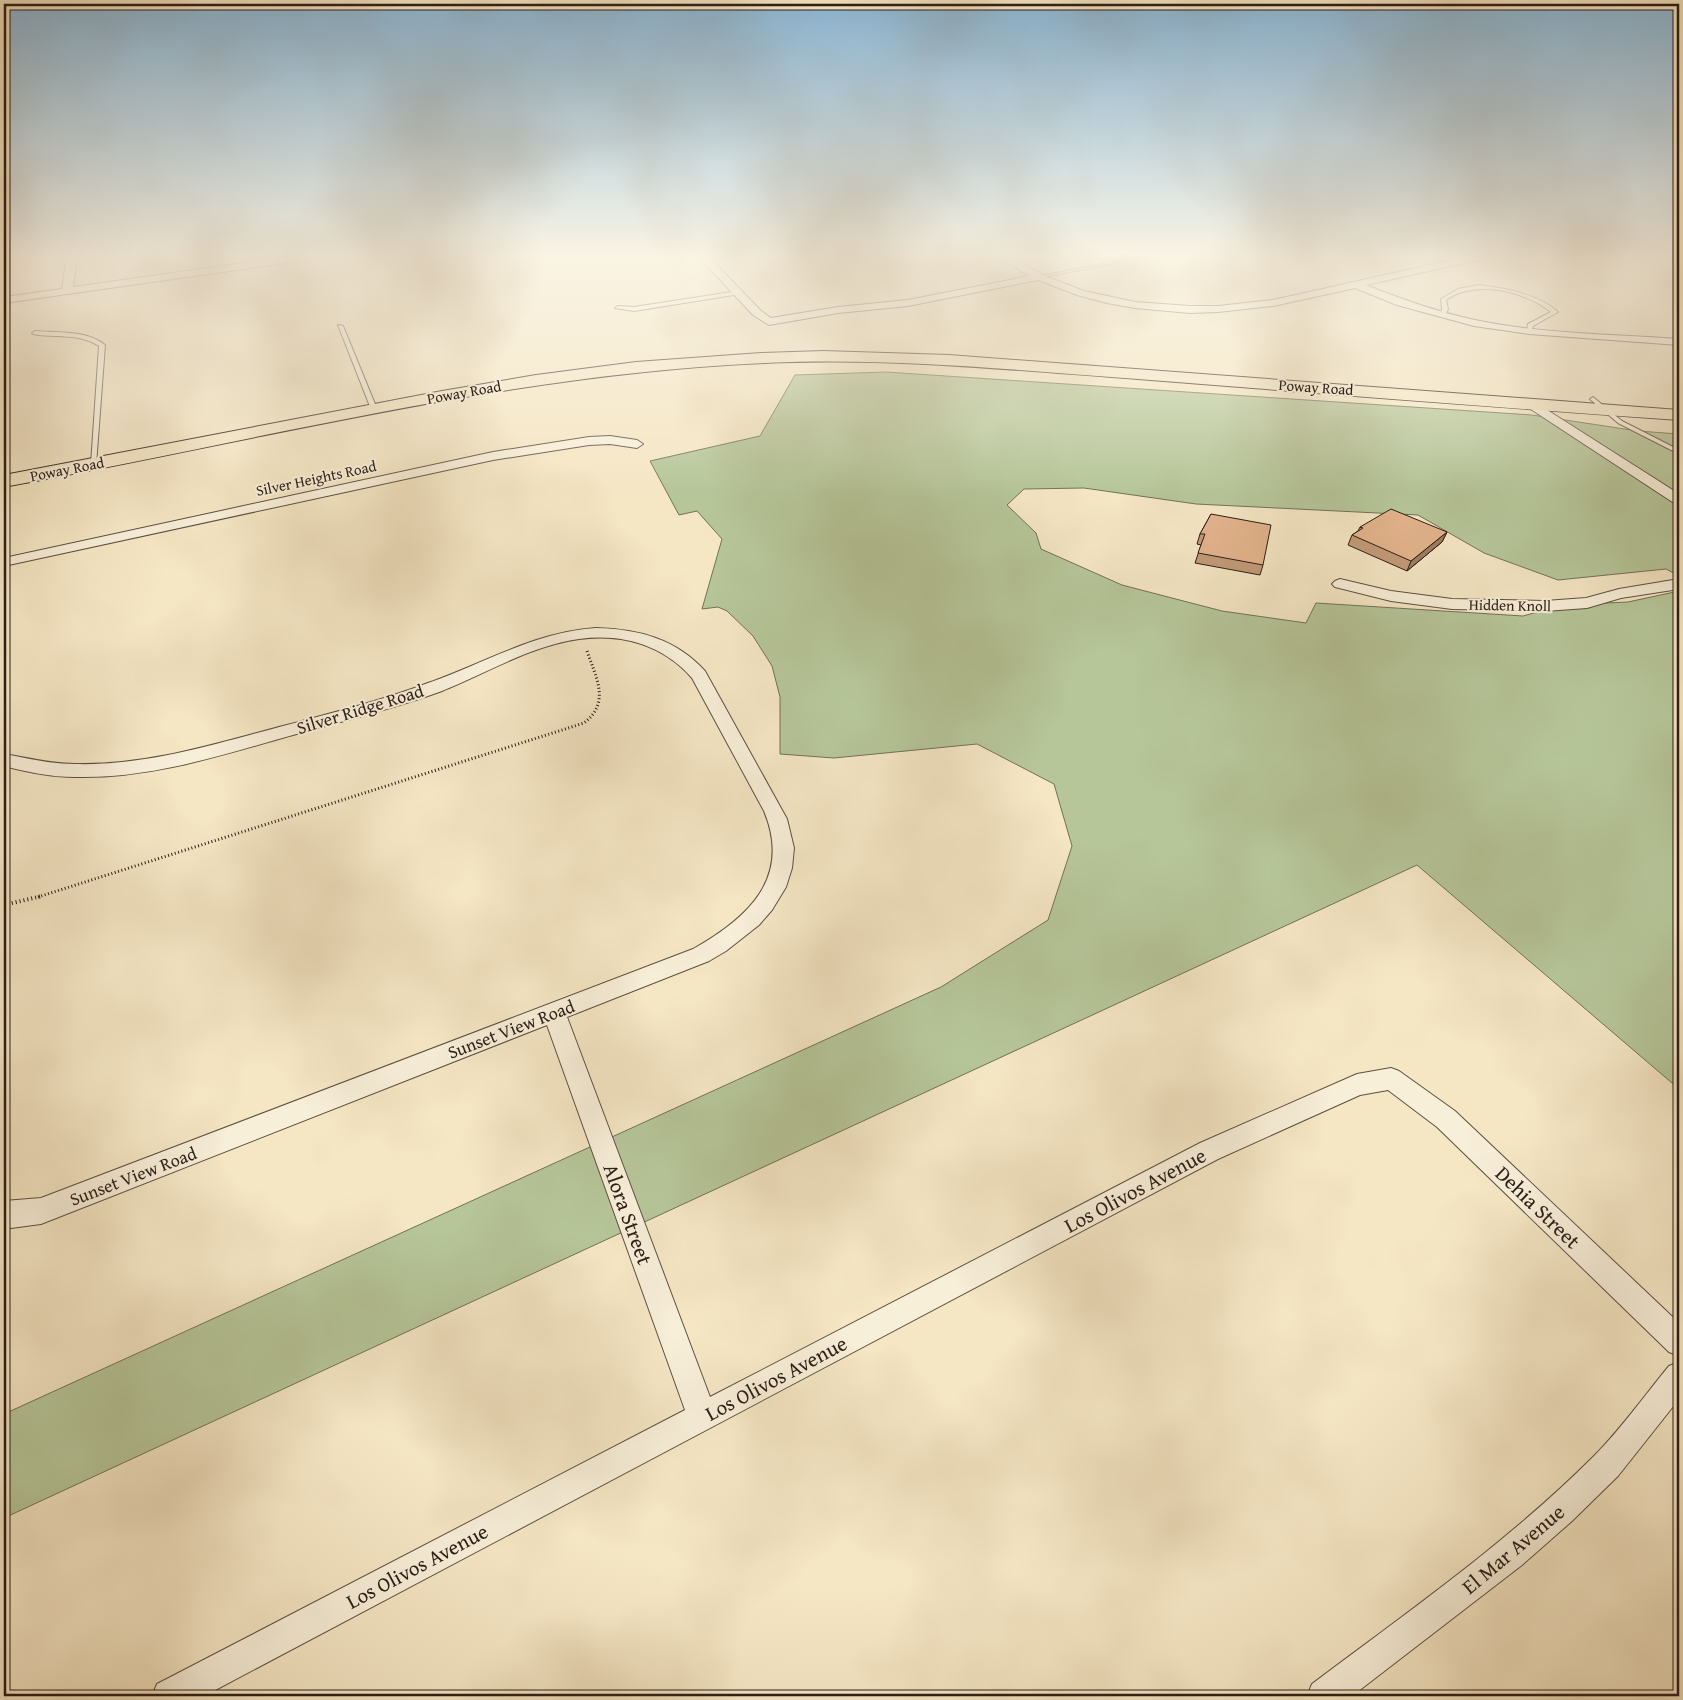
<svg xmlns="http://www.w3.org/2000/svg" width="1683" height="1700" font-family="'Gentium Book Plus',serif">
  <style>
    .green { fill: #b6c699; stroke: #717258 }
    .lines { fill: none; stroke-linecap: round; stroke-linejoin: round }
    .lane-casing { stroke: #5e5042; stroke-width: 2 }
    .street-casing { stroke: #5e5042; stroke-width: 2 }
    .primary-casing { stroke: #2c1e17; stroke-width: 2 }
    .path-far1 { stroke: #2c1e17; stroke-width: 3; stroke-dasharray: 1 2.5; stroke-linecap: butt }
    .path { stroke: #2c1e17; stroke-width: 4; stroke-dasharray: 1 3; stroke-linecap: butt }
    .lane { fill: #f8efd9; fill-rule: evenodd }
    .street { fill: #f8efd9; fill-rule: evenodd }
    .primary { fill: #f5e6c4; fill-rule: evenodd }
    .wall { fill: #c29a78; stroke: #2c1e17 }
    .shaded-wall { fill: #9e7d62; stroke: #2c1e17 }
    .building { fill: #e2b38c; stroke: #2c1e17 }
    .labels { text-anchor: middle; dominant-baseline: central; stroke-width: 4; stroke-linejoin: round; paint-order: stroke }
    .far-street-label { font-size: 15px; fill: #2c1e17; stroke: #f8efd9 }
    .street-label { font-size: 18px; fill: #2c1e17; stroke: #f8efd9 }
    .near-street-label { font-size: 21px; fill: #2c1e17; stroke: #f8efd9 }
  </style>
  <rect width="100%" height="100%" fill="#f5e6c4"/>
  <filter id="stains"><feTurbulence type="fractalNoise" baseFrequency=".004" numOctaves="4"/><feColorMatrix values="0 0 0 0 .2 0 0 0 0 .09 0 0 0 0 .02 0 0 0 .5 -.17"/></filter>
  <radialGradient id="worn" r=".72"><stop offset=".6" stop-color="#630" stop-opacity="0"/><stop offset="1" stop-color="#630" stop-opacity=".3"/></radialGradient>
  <polygon class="green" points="886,372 1532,415 1638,431 1679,434 1679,576 1666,569 1558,580 1484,553 1418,515 1196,504 1084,488 1024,489 1007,505 1036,533 1041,549 1122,585 1222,611 1306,623 1316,603 1523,616 1563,605 1628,602 1679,591 1679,1089 1417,865 4,1518 4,1414 941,987 1048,920 1072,846 1054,784 977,744 834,758 780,754 780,697 772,666 753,636 727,611 718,607 702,609 722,539 697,511 679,515 650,461 760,436 795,375"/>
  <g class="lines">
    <defs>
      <g id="lane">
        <polygon points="259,255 263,255 264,264 260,263"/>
        <polygon points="1148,255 1158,255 1038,278 1036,277"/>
        <path d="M 1479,285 C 1505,288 1538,294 1558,312 L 1533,326 L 1531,332 L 1527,332 L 1528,324 L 1551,312 C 1524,291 1475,279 1446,300 L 1448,309 L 1445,316 L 1440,317 L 1442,309 L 1441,299 L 1458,289 Z"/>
        <polygon points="738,291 740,294 634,311 615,308 618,306 634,307"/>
        <polygon points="338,325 343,326 377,409 376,410 371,409"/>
        <path d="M 35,331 C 57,333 87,330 105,345 L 96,465 L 91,464 L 99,346 C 80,333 55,338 33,334 L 32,333 Z"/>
        <polygon points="1593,397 1622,421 1679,450 1679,454 1618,423 1591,400 1590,399"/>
      </g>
      <g id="street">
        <polygon points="67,255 77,255 73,287 301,255 326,255 321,258 4,303 4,297 62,289"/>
        <path d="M 697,255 L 707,255 L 761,311 L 771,318 L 838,307 L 908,300 L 1029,276 L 996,255 L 1008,255 L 1045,276 L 1084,291 L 1135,302 L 1190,306 L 1218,306 L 1273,300 L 1474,255 L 1492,255 L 1487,258 L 1366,285 C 1401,299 1437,312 1475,320 C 1541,334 1611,334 1679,339 L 1679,345 L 1529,334 L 1474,326 L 1397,305 L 1355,288 L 1273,306 L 1218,312 L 1190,313 L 1135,308 L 1107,303 L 1077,295 L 1038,280 L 908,306 L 838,313 L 769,325 L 753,315 Z"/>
        <polygon points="1530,399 1679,494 1679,504 1674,503 1526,406 1524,403"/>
        <polygon points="610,436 637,440 643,444 637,448 610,444 589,445 493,460 4,566 4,558 493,452 589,437"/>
        <polygon points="1340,579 1391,591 1452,599 1545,601 1586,598 1619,589 1679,579 1679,589 1621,598 1587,608 1545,611 1452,609 1391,601 1335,587 1332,584 1335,581"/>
        <path d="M 596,628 C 639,629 676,639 705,671 L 787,819 L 794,848 L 792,868 L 786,887 L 772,910 L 759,925 L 726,951 L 709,961 L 567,1017 L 710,1397 L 1200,1143 L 1357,1074 L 1391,1068 L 1399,1071 L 1455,1111 L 1679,1323 L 1679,1356 L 1669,1352 L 1437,1127 L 1388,1090 L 1360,1095 L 1218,1159 L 204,1696 L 152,1696 L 157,1684 L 685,1410 L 547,1025 L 41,1224 L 11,1228 L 4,1227 L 4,1201 L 41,1198 L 693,949 C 748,918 792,878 764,811 L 692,678 C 663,645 622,633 579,639 C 530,646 487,673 442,691 C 393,709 343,721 293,735 C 222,755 150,779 75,777 C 50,777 27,772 4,766 L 4,754 C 27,758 50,764 75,764 C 146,766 215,744 283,726 C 331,713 381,701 428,683 C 485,663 535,632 596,628 Z"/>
        <path d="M 1679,1362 L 1679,1399 L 1618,1476 L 1572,1521 L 1522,1565 L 1352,1696 L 1307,1696 L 1312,1684 C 1409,1611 1508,1542 1594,1456 C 1621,1429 1645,1395 1669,1366 Z"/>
      </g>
      <path id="primary" d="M 823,351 L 949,355 L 1679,410 L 1679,420 C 1499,408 1318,393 1138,379 C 1014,370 889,357 765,363 C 508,374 256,441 4,487 L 4,475 L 442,391 L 536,375 L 636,362 L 761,353 Z"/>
    </defs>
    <use href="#lane" class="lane-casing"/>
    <use href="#street" class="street-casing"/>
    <use href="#primary" class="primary-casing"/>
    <path class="path-far1" d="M 38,897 L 584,723 C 611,702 596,678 587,651"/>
    <polyline class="path" points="4,905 42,896"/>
    <use href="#lane" class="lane"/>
    <use href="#street" class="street"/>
    <use href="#primary" class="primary"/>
  </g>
  <g class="wall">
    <polygon points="1211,514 1263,565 1260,575 1195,563 1201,545 1197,544 1200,534"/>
    <polygon points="1360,527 1447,532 1442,542 1407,571 1348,545 1352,535 1358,531"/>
  </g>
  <polygon class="shaded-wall" points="1447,532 1442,542 1407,571 1411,561"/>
  <g class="building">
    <polygon points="1391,509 1447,532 1411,561 1352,535 1363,528 1360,527"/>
    <polygon points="1211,514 1271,525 1263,565 1198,553 1205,534 1200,534"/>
  </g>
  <linearGradient id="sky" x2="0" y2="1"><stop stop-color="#8bb8d8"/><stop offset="0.52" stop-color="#faf4e4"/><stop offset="1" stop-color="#faf4e4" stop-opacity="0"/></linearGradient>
  <rect width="1683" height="493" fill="url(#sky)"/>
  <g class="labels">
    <g class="far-street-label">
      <text transform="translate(1316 387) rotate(4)">Poway Road</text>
      <text transform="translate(464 392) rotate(-10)">Poway Road</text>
      <text transform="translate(67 469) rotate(-11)">Poway Road</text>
      <text transform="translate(316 478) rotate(-12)">Silver Heights Road</text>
      <text transform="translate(1510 605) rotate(1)">Hidden Knoll</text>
    </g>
    <g class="street-label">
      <text transform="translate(360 709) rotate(-17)">Silver Ridge Road</text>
      <text transform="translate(511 1029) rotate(-21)">Sunset View Road</text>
      <text transform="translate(133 1176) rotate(-21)">Sunset View Road</text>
    </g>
    <g class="near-street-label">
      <text transform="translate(1135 1190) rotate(-28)">Los Olivos Avenue</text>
      <text transform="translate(1538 1207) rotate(44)">Dehia Street</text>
      <text transform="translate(628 1214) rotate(70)">Alora Street</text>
      <text transform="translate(776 1378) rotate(-28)">Los Olivos Avenue</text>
      <text transform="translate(1513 1549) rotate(-40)">El Mar Avenue</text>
      <text transform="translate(417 1566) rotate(-28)">Los Olivos Avenue</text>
    </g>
  </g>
  <rect width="1683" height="1700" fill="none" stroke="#f5e6c4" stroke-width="20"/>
  <rect x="5" y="5" width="1673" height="1690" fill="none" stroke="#2c1e17" stroke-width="2.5"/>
  <rect x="10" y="10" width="1663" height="1680" fill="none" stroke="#2c1e17"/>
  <rect width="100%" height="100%" filter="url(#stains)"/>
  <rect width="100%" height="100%" fill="url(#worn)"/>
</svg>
